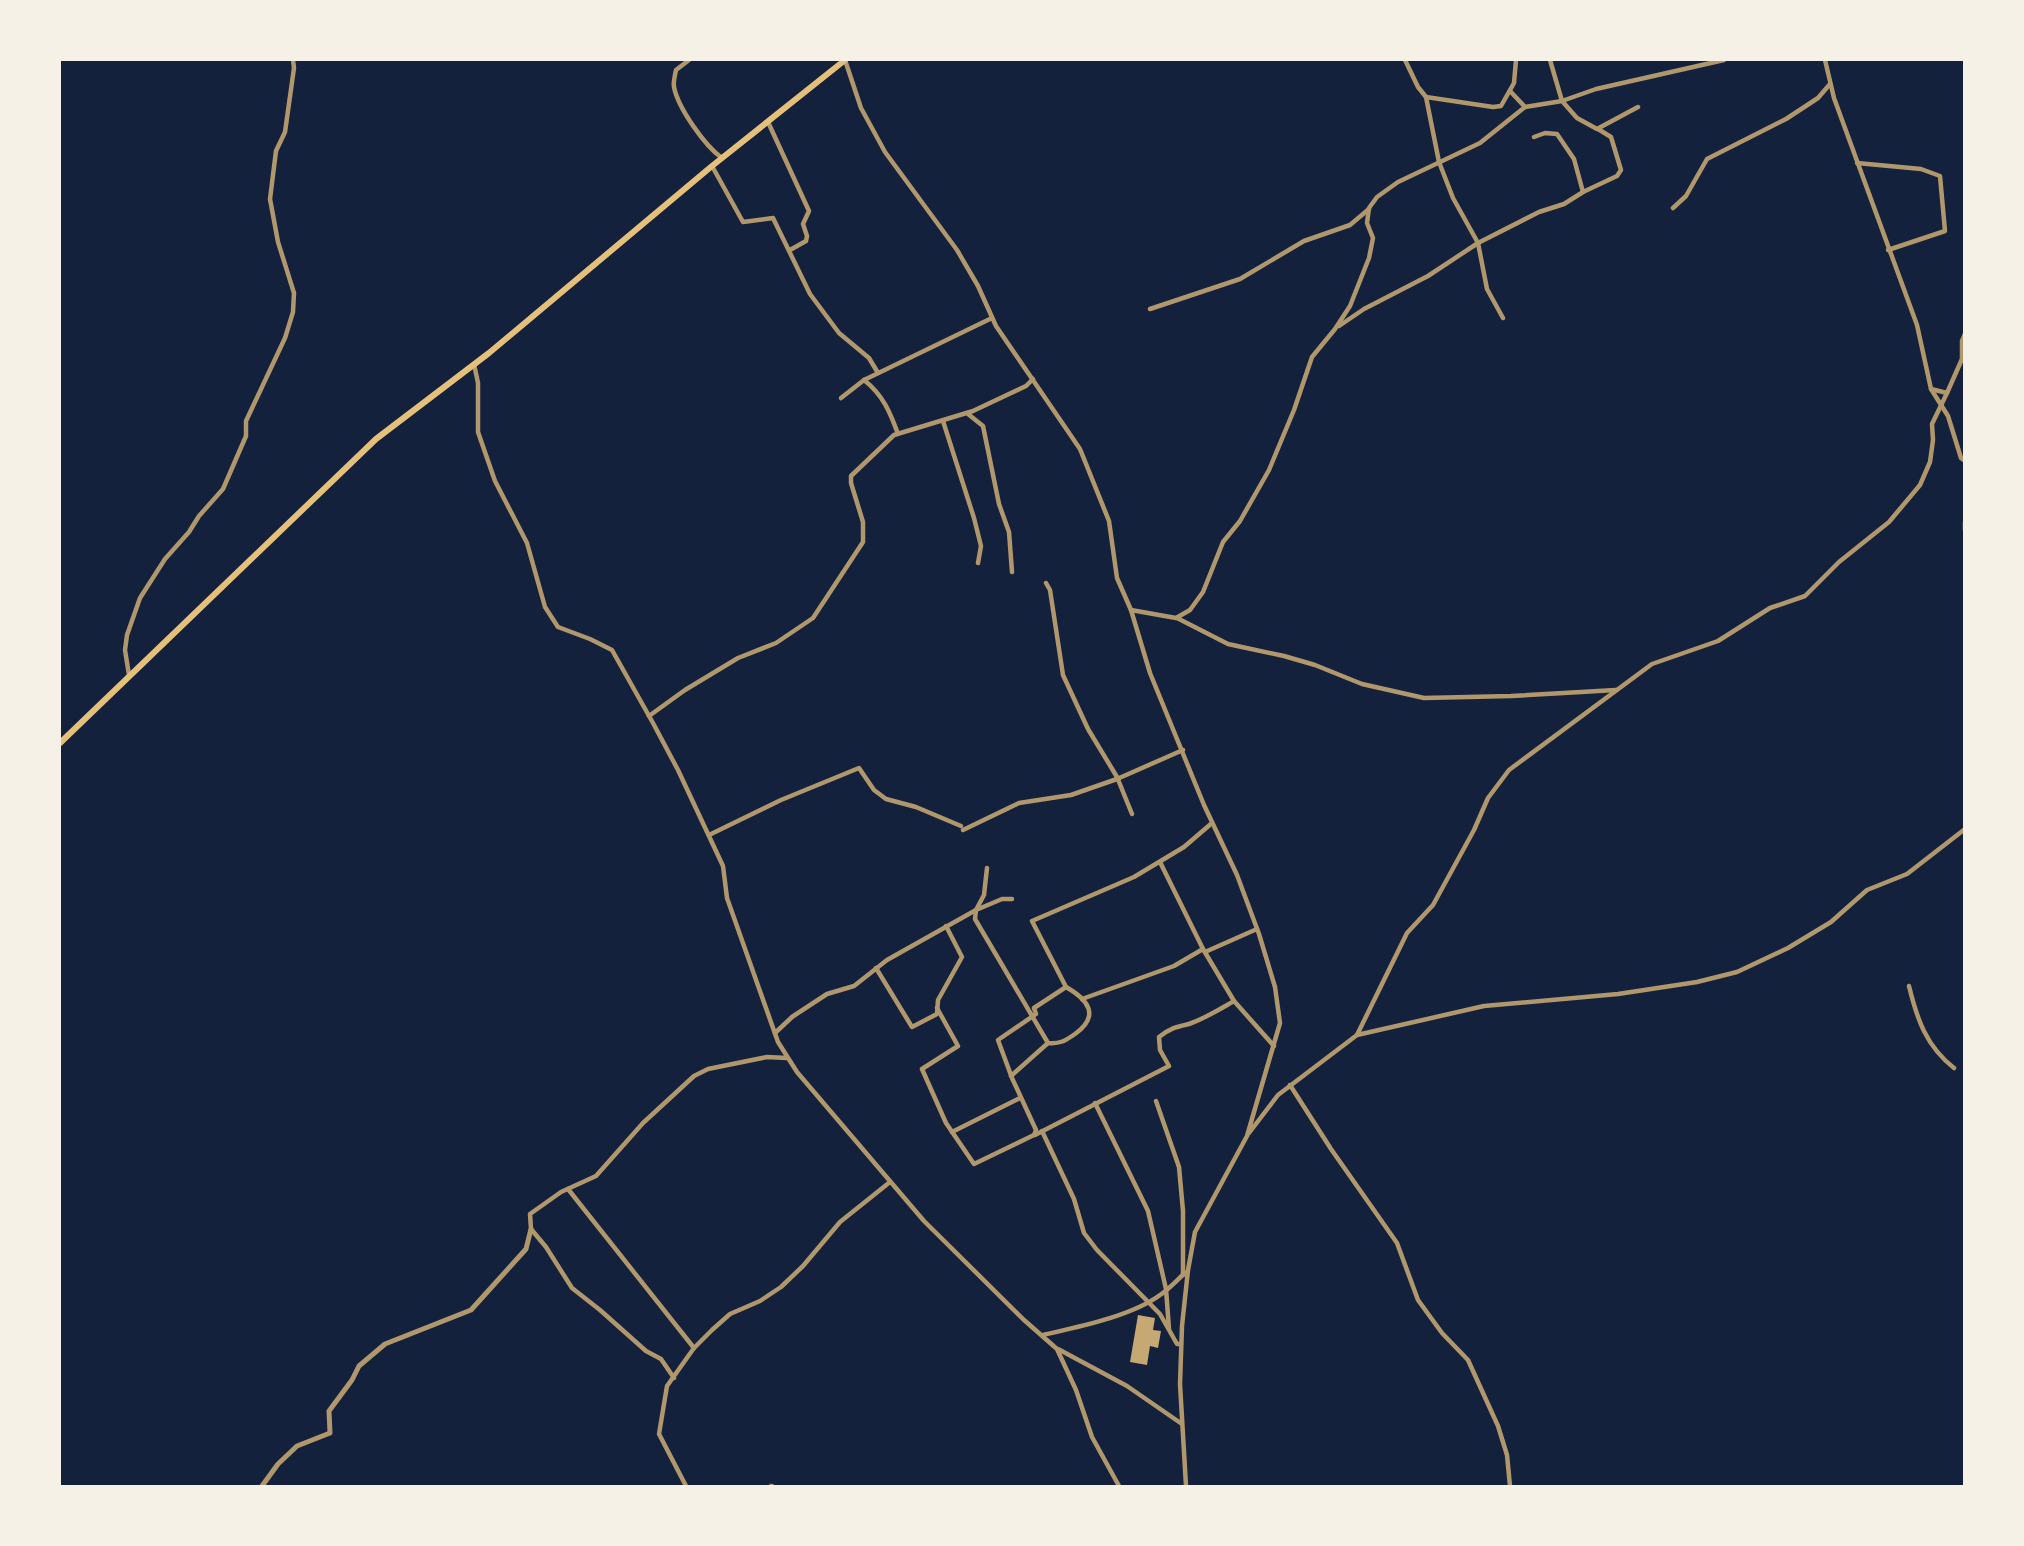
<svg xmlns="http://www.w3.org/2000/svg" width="2024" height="1546" font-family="'Work Sans',sans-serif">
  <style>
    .building { fill: #c6a872 }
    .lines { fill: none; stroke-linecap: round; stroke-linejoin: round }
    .minor { stroke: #b1986c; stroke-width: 4.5 }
    .tertiary { stroke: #b1986c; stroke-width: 5 }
    .secondary { stroke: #e5c07b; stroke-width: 6 }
  </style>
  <rect width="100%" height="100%" fill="#14213d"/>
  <polygon class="building" points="1138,1315 1155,1318 1153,1330 1161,1331 1158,1348 1150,1346 1147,1365 1130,1362"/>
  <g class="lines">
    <g class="minor">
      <path d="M 689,60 L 676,70 C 675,75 673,82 674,87 C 678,108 705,146 722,158"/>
      <polyline points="845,60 861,108 885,152 957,250 978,286 996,326 1080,449 1109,521 1117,578 1131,610 1150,673 1204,805 1237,875 1259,934 1275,987 1280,1023 1247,1136 1195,1232 1188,1270 1182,1326 1180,1384 1186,1486"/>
      <polyline points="1405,60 1418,87 1426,97 1439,162 1453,198 1478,243 1487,289 1503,318"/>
      <polyline points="1550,60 1562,101 1596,89 1724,60"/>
      <polyline points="1825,60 1834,98 1917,325 1931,389 1948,416 1961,458 1965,461"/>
      <polyline points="1510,91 1525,107 1562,101 1577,118 1597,129 1638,107"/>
      <polyline points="1426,97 1493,107 1501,106 1514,83 1516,60"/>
      <polyline points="768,122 809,211 803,224 807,236 806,241 790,250"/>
      <polyline points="1857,163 1921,169 1940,176 1945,231 1888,250"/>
      <polyline points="712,166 743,222 773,218 810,294 839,333 869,358 878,373"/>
      <polyline points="1583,192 1617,176 1621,170 1611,137 1598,129"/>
      <polyline points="1673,208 1686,196 1707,159 1786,119 1818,98 1830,84"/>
      <polyline points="1150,309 1240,279 1304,241 1350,225 1369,209"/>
      <polyline points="1339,326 1364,309 1428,276 1478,243 1539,212 1564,204 1583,192 1574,159 1557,134 1545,133 1534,137"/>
      <polyline points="474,364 478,383 478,432 495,481 527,543 545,607 558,627 590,639 612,650 653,723 678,770 723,866 727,898 778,1042 797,1072 924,1221 1024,1320 1057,1349 1076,1390 1092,1437 1119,1486"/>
      <path d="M 864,380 C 883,395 890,412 898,434"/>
      <polyline points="1931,389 1947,393 1962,359 1962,341 1965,334"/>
      <polyline points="841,398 864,380 992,318"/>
      <polyline points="968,414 983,426 999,504 1009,532 1012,572"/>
      <polyline points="943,421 974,518 981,546 978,563"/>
      <polyline points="1965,522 1965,530"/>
      <polyline points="1046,583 1050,590 1063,675 1088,729 1117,777 1132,814"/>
      <polyline points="1131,610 1176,618 1190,610 1203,592 1223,542 1240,521 1269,470 1294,410 1312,357 1335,329 1350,306 1369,258 1373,238 1367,223 1369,208 1377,197 1398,182 1480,143 1525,107"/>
      <polyline points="1177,618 1228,644 1284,656 1315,665 1362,684 1424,698 1511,696 1616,690"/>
      <polyline points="129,675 125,650 127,635 140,598 165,559 189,532 199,516 223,489 246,436 246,421 285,338 293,312 294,293 278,242 270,199 276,151 285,132 294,68 293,60"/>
      <polyline points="649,716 685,690 738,658 776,643 813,618 863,542 863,522 851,483 851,476 894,435 973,411 1026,386 1033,379"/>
      <polyline points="963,830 1019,803 1071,795 1117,779 1183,750"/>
      <polyline points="709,835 781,800 859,768 874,790 886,799 916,807 961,826"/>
      <polyline points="1160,862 1203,949"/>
      <path d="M 1012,899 L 1002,899 L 976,910 L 975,919 L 1048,1043 C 1060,1044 1065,1041 1075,1034 C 1100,1016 1089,1000 1066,987"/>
      <polyline points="1205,952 1257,929"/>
      <polyline points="876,968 912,1027 937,1014 938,1000 962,957 946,926"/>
      <path d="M 1909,986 C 1917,1019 1926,1046 1954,1068"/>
      <polyline points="1082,999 1174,966 1203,949 1234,1001"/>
      <polyline points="937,1008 958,1046 922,1069 946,1123 974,1164 1034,1135 1036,1130 1012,1078 998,1040 1036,1014 1034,1008 1066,987 1032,921 1134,877 1184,847 1212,823"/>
      <polyline points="775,1033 792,1017 827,994 854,986 887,960 976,910 984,895 987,868"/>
      <polyline points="1357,1035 1407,933 1433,905 1474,830 1488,798 1509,770 1652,664 1718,641 1770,608 1805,596 1839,562 1889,522 1920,485 1930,462 1933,440 1932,424 1947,393"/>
      <polyline points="1011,1076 1048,1043"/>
      <polyline points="1290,1085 1331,1149 1397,1243 1418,1300 1442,1333 1468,1360 1498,1426 1507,1455 1510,1486"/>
      <polyline points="1156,1101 1179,1167 1183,1211 1183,1275"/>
      <polyline points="1095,1103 1148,1211 1166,1289 1169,1329"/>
      <polyline points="1042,1131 1074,1199 1084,1233 1097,1250 1160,1314 1177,1344 1181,1344"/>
      <polyline points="952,1132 1020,1098"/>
      <polyline points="1249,1133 1278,1095 1357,1035 1484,1006 1618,994 1697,982 1737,972 1788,948 1831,922 1867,890 1907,874 1965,829"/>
      <path d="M 1035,1135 L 1169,1066 L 1160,1050 L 1159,1037 C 1170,1028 1176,1027 1189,1024 C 1204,1019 1220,1009 1234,1001 L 1274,1046"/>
      <polyline points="568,1189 694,1348"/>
      <path d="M 1043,1335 C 1078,1327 1132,1316 1160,1295 C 1169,1289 1177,1280 1185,1273"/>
      <polyline points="1058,1349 1127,1386 1182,1424"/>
      <polyline points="674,1378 661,1359 646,1351 600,1310 572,1288 546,1247 531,1229 530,1214 561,1192 596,1176 643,1123 694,1076 708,1069 767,1057 787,1058"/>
      <polyline points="686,1486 659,1434 667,1386 694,1348 712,1330 730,1314 760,1301 781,1287 803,1266 840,1222 890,1182"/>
      <polyline points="771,1486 772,1486"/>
    </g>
    <polyline class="tertiary" points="262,1486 278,1464 297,1446 330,1433 329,1411 352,1380 359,1366 385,1344 471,1310 526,1249 531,1229"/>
    <polyline class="secondary" points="60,743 376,439 489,353 712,166 845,60"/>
  </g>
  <rect width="2024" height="1546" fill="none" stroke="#f6f1e7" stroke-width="122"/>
</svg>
